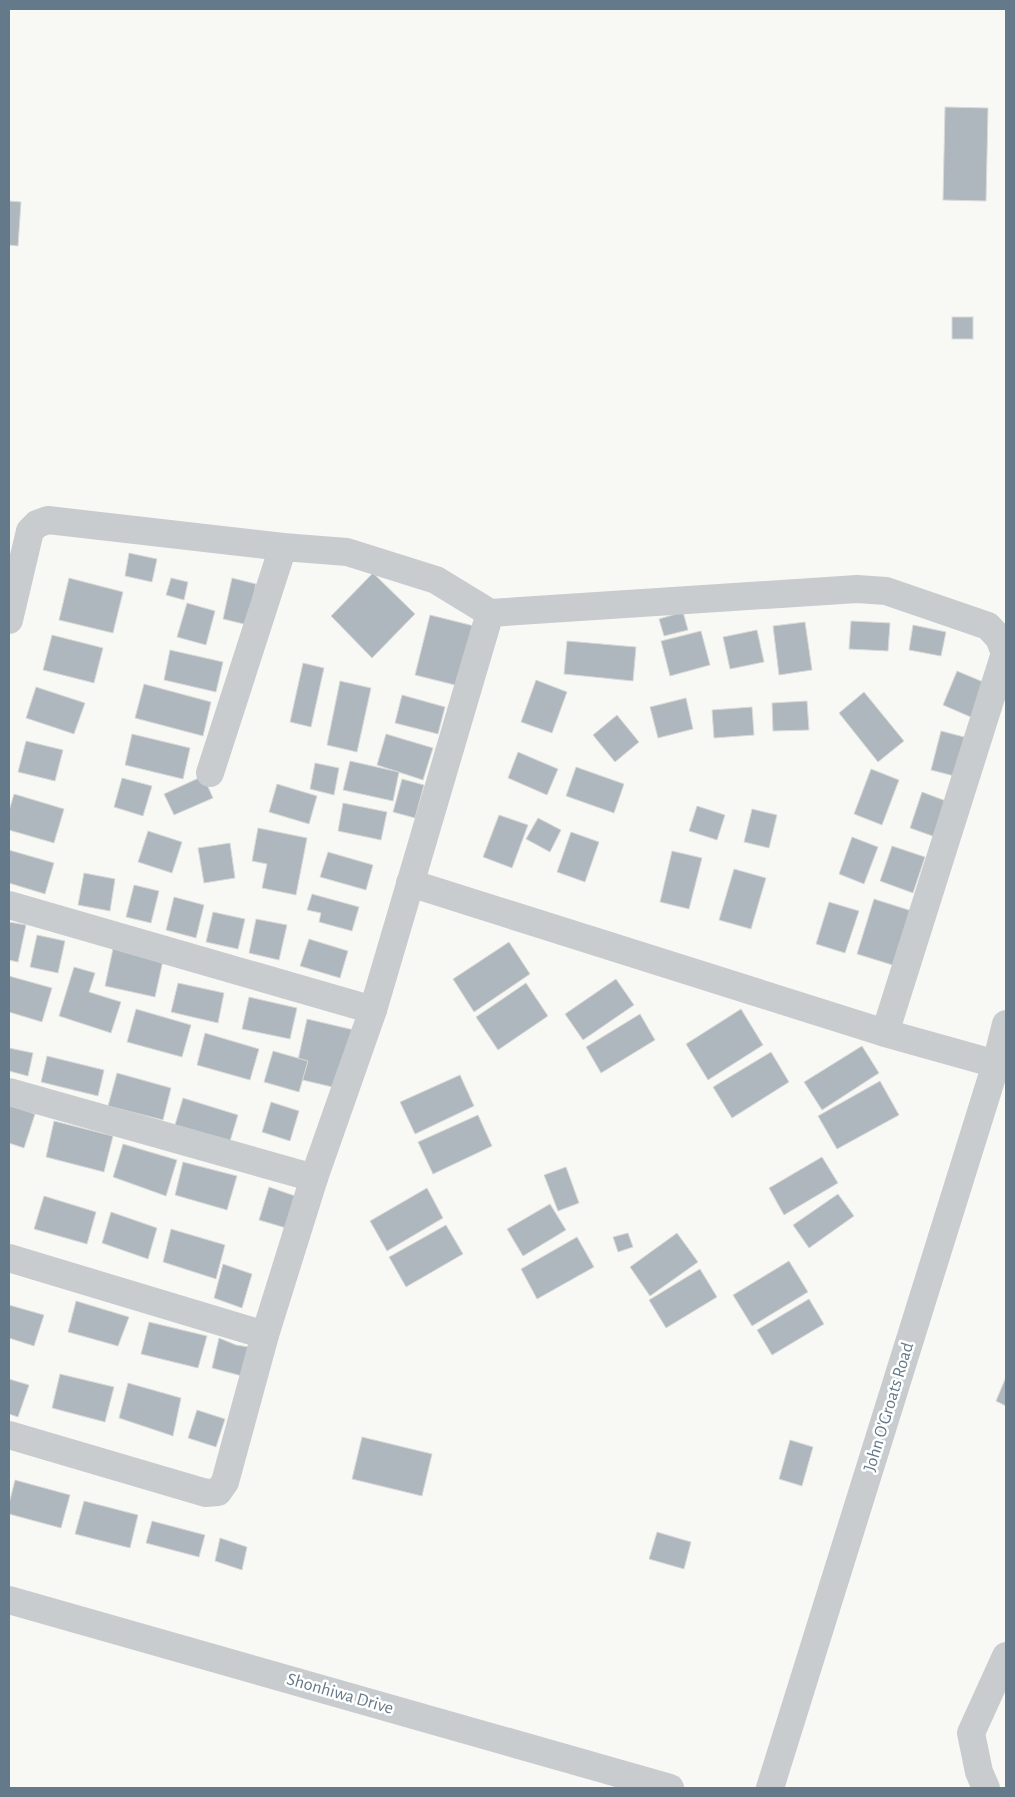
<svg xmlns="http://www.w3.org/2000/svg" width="1015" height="1797" font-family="'Alegreya Sans',sans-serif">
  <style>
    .building { fill: #aeb7bd; stroke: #dadad7 }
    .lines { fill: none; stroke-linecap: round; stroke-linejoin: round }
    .minor { stroke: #c8cccf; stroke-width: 28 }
    .labels { text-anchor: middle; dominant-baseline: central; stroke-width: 5; stroke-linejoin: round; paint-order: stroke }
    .street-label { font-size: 18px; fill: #647989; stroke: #fff }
  </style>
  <rect width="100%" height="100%" fill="#f8f8f5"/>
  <g class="building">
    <polygon points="945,107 988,108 986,201 943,200"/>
    <polygon points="9,201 21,202 18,246 9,245"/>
    <rect x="952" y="317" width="21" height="22"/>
    <polygon points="129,553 157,559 152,582 125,576"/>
    <polygon points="373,573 415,614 372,658 331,616"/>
    <polygon points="69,578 123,592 113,633 59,620"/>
    <polygon points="171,578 188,582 184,600 166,595"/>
    <polygon points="232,578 256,584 248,625 223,619"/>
    <polygon points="187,603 215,611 206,645 177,637"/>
    <polygon points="683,612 688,630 664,636 659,619"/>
    <polygon points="430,615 474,626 459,686 415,675"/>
    <polygon points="851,621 890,623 888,651 849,649"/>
    <polygon points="805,622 812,670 779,675 773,626"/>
    <polygon points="913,625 946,632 941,656 909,650"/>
    <polygon points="757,630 764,662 730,669 723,637"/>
    <polygon points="701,631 710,665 670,676 661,641"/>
    <polygon points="52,635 103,648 94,683 43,670"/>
    <polygon points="567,641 636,647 633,681 564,674"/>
    <polygon points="170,650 223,662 216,692 164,680"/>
    <polygon points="303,663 324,668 311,727 290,722"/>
    <polygon points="957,671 988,684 973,718 943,705"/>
    <polygon points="536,680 567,692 552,733 521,722"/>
    <polygon points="340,681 371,688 357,752 327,745"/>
    <polygon points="144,684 211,702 203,736 135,718"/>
    <polygon points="36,687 85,703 74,734 26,718"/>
    <polygon points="864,692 904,741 878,762 839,713"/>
    <polygon points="402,695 445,707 438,734 395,723"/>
    <polygon points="686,698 693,729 658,738 650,707"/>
    <polygon points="807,701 809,730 773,731 772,703"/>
    <polygon points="752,707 754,735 714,738 712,710"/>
    <polygon points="617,715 639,742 615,762 593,735"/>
    <polygon points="941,731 968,738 958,777 931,770"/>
    <polygon points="132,734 190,748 183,779 125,765"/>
    <polygon points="386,734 433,748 423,780 377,765"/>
    <polygon points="26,741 63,750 55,781 18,772"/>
    <polygon points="518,752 558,769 547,795 508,778"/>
    <polygon points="350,761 399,772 393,801 343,790"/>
    <polygon points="315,763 339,768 334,795 310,789"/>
    <polygon points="576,767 624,784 614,813 566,796"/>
    <polygon points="871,769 899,780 882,825 854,814"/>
    <polygon points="203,776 213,798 174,815 164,794"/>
    <polygon points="122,778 152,786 143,816 114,807"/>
    <polygon points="402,779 424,785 415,818 393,812"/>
    <polygon points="277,784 317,796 309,824 269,812"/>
    <polygon points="922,792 954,804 941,839 910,828"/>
    <polygon points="14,794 64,809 54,843 9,830 9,811"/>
    <polygon points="343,803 387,812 381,840 338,831"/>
    <polygon points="697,806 725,815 717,840 689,831"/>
    <polygon points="752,809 777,815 769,848 744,842"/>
    <polygon points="499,815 528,825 512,868 483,857"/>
    <polygon points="538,818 561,830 550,852 526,839"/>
    <polygon points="258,828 307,838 296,895 262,888 267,864 252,861"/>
    <polygon points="148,831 182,842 172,873 138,862"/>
    <polygon points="571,832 599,842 585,882 557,872"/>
    <polygon points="852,837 878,847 864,884 839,874"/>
    <polygon points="230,843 235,878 204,883 198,848"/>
    <polygon points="892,846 925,857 913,893 880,881"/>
    <polygon points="9,850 54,863 45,894 9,883"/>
    <polygon points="672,851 702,858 689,909 660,902"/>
    <polygon points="328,852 373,865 366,890 320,877"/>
    <polygon points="734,869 766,878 751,929 719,920"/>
    <polygon points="84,873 115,879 110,911 78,905"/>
    <polygon points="134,885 159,891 151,923 126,917"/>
    <polygon points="312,894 359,907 352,931 319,922 321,913 307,910"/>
    <polygon points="174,897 204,905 196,938 166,930"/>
    <polygon points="874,899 915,912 899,967 857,954"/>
    <polygon points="829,902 859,911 845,953 816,944"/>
    <polygon points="213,912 245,919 238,949 206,942"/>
    <polygon points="256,919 287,925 279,960 249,953"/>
    <polygon points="9,922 26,925 18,962 9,960"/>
    <polygon points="37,935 65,941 58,973 30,967"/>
    <polygon points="309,939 348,951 340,978 300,966"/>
    <polygon points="509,942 530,974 474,1012 453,979"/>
    <polygon points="114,944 164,956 155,997 105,986"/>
    <polygon points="74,967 95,973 89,992 121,1002 111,1033 59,1016"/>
    <polygon points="9,976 52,988 42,1022 9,1012"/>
    <polygon points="616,979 634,1005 583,1040 565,1014"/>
    <polygon points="178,983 224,993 218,1023 171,1012"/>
    <polygon points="526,983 548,1016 498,1050 476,1017"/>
    <polygon points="249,997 297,1008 290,1039 242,1029"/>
    <polygon points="136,1009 191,1025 182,1057 127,1042"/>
    <polygon points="741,1009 763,1045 708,1080 686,1044"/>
    <polygon points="640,1014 655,1040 601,1073 586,1047"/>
    <polygon points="307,1019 354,1030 341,1089 294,1078"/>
    <polygon points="205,1033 259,1049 250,1080 197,1065"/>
    <polygon points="862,1046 879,1073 822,1110 804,1082"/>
    <polygon points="9,1048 33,1053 28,1076 9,1071"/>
    <polygon points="273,1051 308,1061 299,1092 264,1082"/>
    <polygon points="771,1052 789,1082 732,1118 713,1087"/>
    <polygon points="47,1056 104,1070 98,1096 41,1082"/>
    <polygon points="117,1073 171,1088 163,1120 108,1106"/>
    <polygon points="460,1075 474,1106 415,1134 400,1102"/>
    <polygon points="880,1081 899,1115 837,1149 818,1116"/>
    <polygon points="183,1098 238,1115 230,1141 175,1125"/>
    <polygon points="271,1102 299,1111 290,1141 262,1132"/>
    <polygon points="9,1105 35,1114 24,1148 9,1143"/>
    <polygon points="478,1115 492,1146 433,1174 418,1142"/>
    <polygon points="54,1121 113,1136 104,1172 46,1157"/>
    <polygon points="123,1144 177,1160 166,1196 113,1177"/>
    <polygon points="822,1157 838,1183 784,1215 769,1188"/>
    <polygon points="183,1162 237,1176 227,1210 175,1195"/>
    <polygon points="566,1167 579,1203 558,1211 544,1175"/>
    <polygon points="269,1187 295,1196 286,1228 259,1220"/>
    <polygon points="427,1188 443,1218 387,1251 370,1221"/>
    <polygon points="838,1194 854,1216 809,1248 793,1225"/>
    <polygon points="44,1196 96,1212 87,1244 34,1229"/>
    <polygon points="550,1204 566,1230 523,1256 507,1229"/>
    <polygon points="111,1212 157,1228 148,1259 102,1243"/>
    <polygon points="446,1225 463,1254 406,1287 389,1257"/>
    <polygon points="171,1229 225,1245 216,1279 163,1262"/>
    <polygon points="628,1233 633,1247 618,1252 613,1237"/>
    <polygon points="677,1233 698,1262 650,1296 630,1267"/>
    <polygon points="577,1237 594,1267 537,1299 521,1269"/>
    <polygon points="789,1261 808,1292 752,1326 733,1295"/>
    <polygon points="223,1264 252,1274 242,1308 214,1298"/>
    <polygon points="700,1269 717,1297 666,1328 649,1300"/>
    <polygon points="809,1299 824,1324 772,1355 757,1330"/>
    <polygon points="76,1301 129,1317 118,1346 68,1332"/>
    <polygon points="9,1305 44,1315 34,1346 9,1338"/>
    <polygon points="149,1322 207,1336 198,1368 141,1354"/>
    <polygon points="219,1338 236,1345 249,1347 242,1376 212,1368"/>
    <polygon points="60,1374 114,1387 105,1422 52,1408"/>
    <polygon points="1006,1377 1006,1406 996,1401"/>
    <polygon points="9,1379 29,1385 18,1417 9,1414"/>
    <polygon points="128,1383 181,1398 173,1436 119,1418"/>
    <polygon points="197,1410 225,1419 216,1447 188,1438"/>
    <polygon points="362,1437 432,1454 422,1496 352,1479"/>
    <polygon points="790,1440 813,1447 802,1486 779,1479"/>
    <polygon points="15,1480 70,1495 61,1528 9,1514 9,1504"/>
    <polygon points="84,1501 138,1515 130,1548 75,1534"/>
    <polygon points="152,1521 205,1535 199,1557 146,1543"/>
    <polygon points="657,1532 691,1542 684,1569 649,1559"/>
    <polygon points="220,1538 247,1547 242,1570 215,1561"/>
  </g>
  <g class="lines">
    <g class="minor">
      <polyline points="9,620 30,531 37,524 48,520 283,547 347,552 436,580 490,613 857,589 886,591 988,626 999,638 1005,653 885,1033"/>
      <polyline points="210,773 283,547"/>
      <polyline points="410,883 885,1033 996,1064"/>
      <polyline points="9,905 373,1010"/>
      <polyline points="9,1092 314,1178"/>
      <polyline points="9,1258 265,1335"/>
      <polyline points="9,1435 206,1493 218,1492 225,1482 265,1335 314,1178 373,1010 490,613"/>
      <polyline points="9,1600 670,1788"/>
      <polyline points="770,1788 996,1064 1006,1024"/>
      <polyline points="986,1788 979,1772 971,1733 1006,1656"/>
    </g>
  </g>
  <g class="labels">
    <g class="street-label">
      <text transform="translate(889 1407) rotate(-73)">John O'Groats Road</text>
      <text transform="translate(340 1694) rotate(16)">Shonhiwa Drive</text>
    </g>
  </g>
  <rect width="1015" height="1797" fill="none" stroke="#647989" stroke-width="20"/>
</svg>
